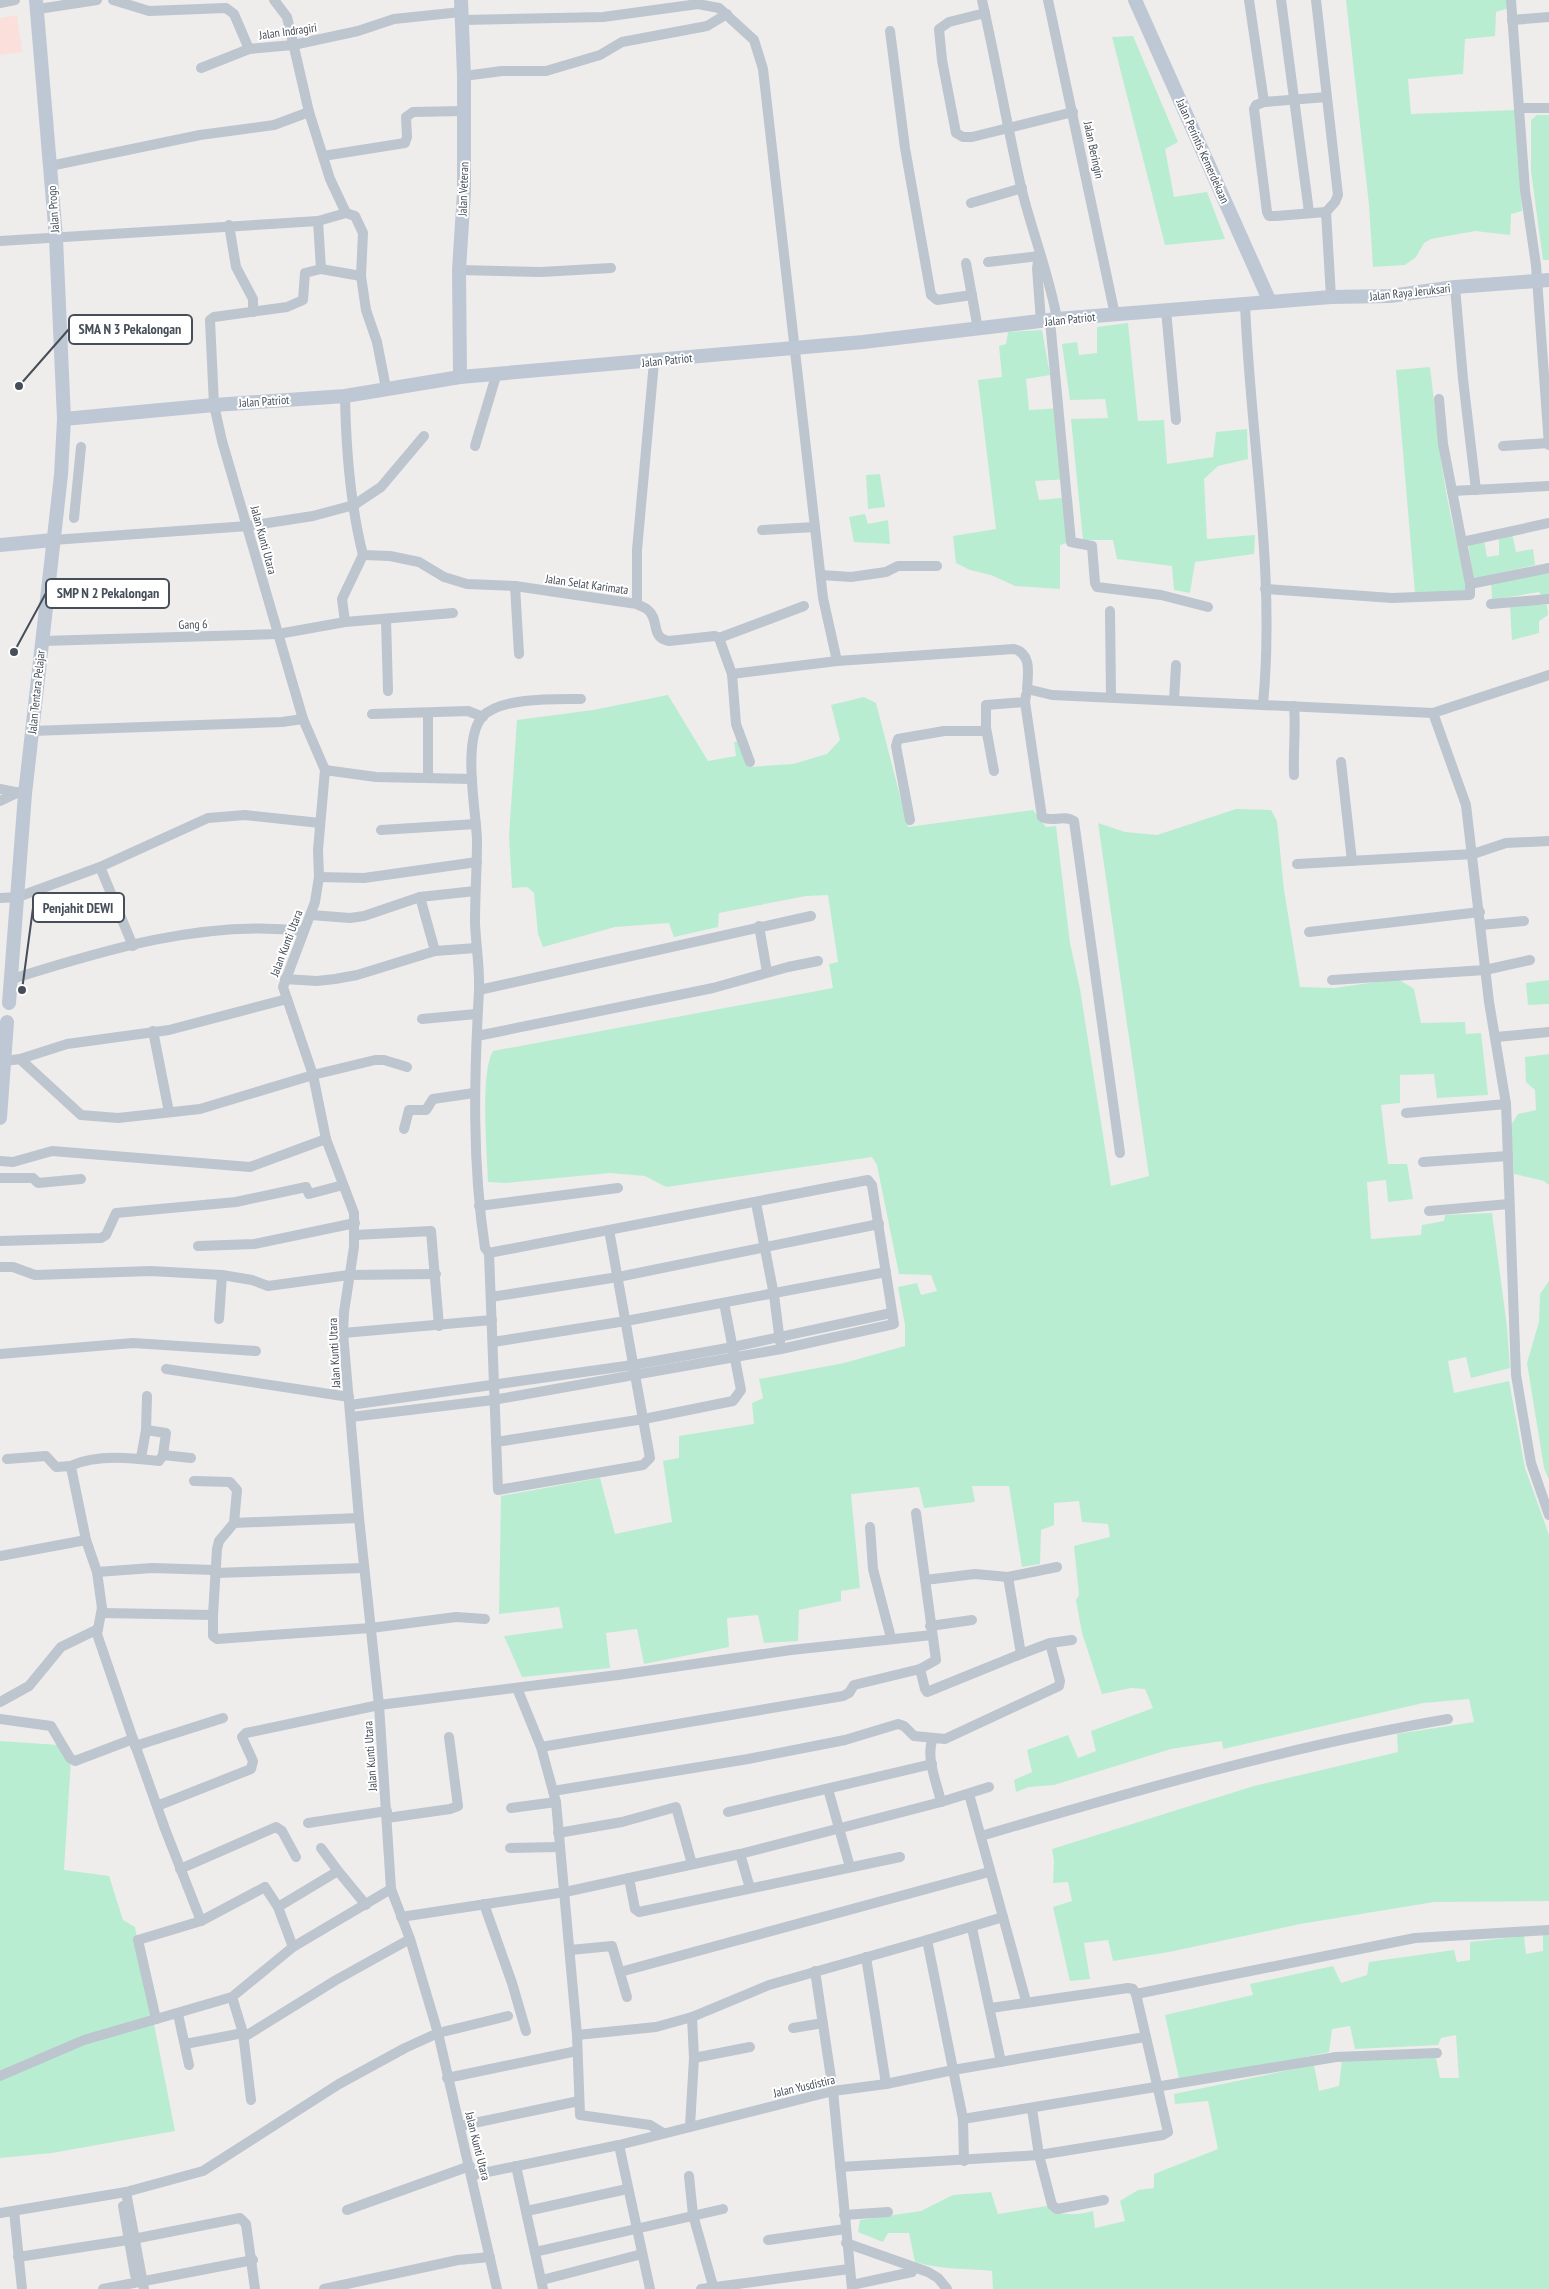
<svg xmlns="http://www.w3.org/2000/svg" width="1549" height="2289" font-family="'PT Sans Narrow',sans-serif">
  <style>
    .medical { fill: #fadfdb }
    .green { fill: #b9edd1 }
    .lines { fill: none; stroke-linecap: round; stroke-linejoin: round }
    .street { stroke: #bdc5ce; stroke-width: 10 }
    .secondary { stroke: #bec8d5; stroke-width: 14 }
    .labels { text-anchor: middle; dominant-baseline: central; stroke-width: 4; stroke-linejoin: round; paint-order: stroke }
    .street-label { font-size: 12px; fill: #454e59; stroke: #fff }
    .leader { fill: none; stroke: #454e59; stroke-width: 2 }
    .callout-dot { fill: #454e59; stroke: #fff; stroke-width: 2 }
    .callout { fill: #fff; stroke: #454e59; stroke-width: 2 }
    .callout-label { font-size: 14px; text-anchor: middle; font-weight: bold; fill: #454e59 }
  </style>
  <rect width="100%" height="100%" fill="#efecec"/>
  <polygon class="medical" points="17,15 22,52 0,55 0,18"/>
  <g class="green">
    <polygon points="1346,0 1508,0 1509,8 1496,12 1495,36 1465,39 1463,74 1408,79 1411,114 1515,110 1522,211 1511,214 1510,235 1475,231 1431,239 1424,243 1416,257 1405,265 1373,267 1369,205"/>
    <polygon points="1133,36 1178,142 1165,149 1174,197 1207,192 1225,239 1165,245 1112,37"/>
    <polygon points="1537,115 1549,115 1549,260 1543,260 1531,171 1531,120"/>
    <polygon points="1128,323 1138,421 1164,420 1167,464 1213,457 1216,432 1247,429 1248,459 1218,466 1204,479 1207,539 1255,535 1254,554 1195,562 1190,593 1174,590 1172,566 1117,559 1113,540 1083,540 1071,419 1108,418 1105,399 1070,400 1062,344 1077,342 1079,355 1097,353 1097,327"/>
    <polygon points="1042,330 1050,375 1026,379 1029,410 1062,408 1069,479 1035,481 1039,500 1072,497 1075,541 1060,545 1060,589 1015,586 991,575 970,570 956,563 953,536 996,529 978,380 1002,377 999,346 1006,344 1008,332"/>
    <path d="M 1430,367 C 1436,416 1440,464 1450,512 C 1455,538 1464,564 1466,591 L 1415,593 L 1396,370 Z"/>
    <polygon points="880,474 885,507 868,509 866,475"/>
    <polygon points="865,514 868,524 888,520 890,544 854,542 849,517"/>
    <polygon points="1512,533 1516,552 1533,549 1535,565 1495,574 1549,571 1549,595 1542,596 1539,592 1492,600 1491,580 1473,579 1468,543 1484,540 1487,557 1499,555 1499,536"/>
    <polygon points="1535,604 1547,605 1548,615 1539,621 1539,633 1512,640 1510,607"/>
    <path d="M 668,695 L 708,761 L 736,756 L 734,742 L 739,741 L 748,767 L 793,764 L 827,754 L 840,740 L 831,705 L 864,697 L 876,703 L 908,827 L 1033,810 L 1046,827 L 1056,826 L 1070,943 L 1080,989 L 1111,1186 L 1149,1176 L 1098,823 L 1125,832 L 1157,835 L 1236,809 L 1271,810 L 1277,821 L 1284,890 L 1300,987 L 1334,988 L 1398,979 L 1414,989 L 1421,1023 L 1465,1022 L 1466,1034 L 1481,1033 L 1488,1095 L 1437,1098 L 1434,1074 L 1400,1075 L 1400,1103 L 1381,1105 L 1388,1164 L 1407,1164 L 1413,1199 L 1388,1202 L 1386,1180 L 1367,1182 L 1371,1239 L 1421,1235 L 1422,1225 L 1444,1221 L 1445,1215 L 1492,1213 L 1507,1327 L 1510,1368 L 1471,1378 L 1466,1357 L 1448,1361 L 1454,1393 L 1509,1381 L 1525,1468 L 1549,1535 L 1549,1901 L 1434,1902 L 1300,1924 L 1169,1952 L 1113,1961 L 1108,1940 L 1084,1943 L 1090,1979 L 1070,1981 L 1053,1907 L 1072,1901 L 1068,1882 L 1053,1883 L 1054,1861 L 1052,1849 L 1254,1786 L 1398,1752 L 1397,1734 L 1474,1722 L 1469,1699 L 1423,1703 L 1223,1749 L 1222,1741 L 1171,1749 L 1054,1785 L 1029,1787 L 1016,1792 L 1014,1780 L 1032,1772 L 1027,1750 L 1068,1735 L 1078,1758 L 1096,1751 L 1091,1731 L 1153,1708 L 1145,1689 L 1131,1688 L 1102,1694 L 1082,1633 L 1076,1600 L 1079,1595 L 1074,1546 L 1110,1537 L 1108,1524 L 1082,1522 L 1079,1501 L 1054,1503 L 1054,1525 L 1041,1530 L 1040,1564 L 1022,1567 L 1009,1486 L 972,1486 L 975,1502 L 924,1508 L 919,1487 L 851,1494 L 860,1588 L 841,1591 L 841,1601 L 799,1610 L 798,1641 L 764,1643 L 758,1615 L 727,1618 L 729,1647 L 644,1664 L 637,1629 L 606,1633 L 610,1668 L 522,1677 L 504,1636 L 563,1628 L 559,1607 L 499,1614 L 501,1496 L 600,1478 L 615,1534 L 672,1522 L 663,1461 L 679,1458 L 679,1436 L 754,1424 L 752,1403 L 763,1398 L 759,1379 L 844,1363 L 905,1346 L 905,1325 L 898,1287 L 917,1283 L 921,1295 L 937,1291 L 931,1275 L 899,1274 L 877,1165 L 872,1157 L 666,1187 L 645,1176 L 610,1173 L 506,1183 L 488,1182 C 487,1153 480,1073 493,1051 L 833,988 L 829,964 L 838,962 L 828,895 L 806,896 L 719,913 L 718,927 L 674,937 L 669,923 L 615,927 L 543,947 L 538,934 L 534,893 L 527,887 L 512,888 L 509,836 L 517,720 L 593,710 Z"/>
    <polygon points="1549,980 1549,1004 1528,1005 1526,983"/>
    <polygon points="1549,1054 1549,1185 1544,1181 1514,1174 1511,1125 1518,1114 1536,1110 1535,1090 1526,1082 1525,1057"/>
    <polygon points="1549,1281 1549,1480 1544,1468 1527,1363 1539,1322 1540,1294"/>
    <polygon points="0,1741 59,1745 71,1760 64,1870 109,1876 123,1920 135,1927 175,2131 52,2153 0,2158"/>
    <path d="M 1543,1935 L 1549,1935 L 1549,2289 L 993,2289 L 992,2271 C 967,2268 940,2270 915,2262 L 909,2233 L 888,2233 L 883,2242 L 858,2232 L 860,2220 L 921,2211 L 953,2195 L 991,2192 L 998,2214 L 1047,2206 C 1060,2217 1077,2215 1093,2211 L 1095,2228 L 1125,2221 L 1120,2201 L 1138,2190 L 1154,2188 L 1154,2174 L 1218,2149 L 1208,2101 L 1175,2104 L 1174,2094 L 1314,2065 L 1319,2091 L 1339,2086 L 1342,2060 L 1436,2058 L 1440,2078 L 1459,2078 L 1456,2035 L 1441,2038 L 1438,2045 L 1355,2049 L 1350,2026 L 1332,2029 L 1329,2052 L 1180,2083 L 1165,2015 L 1253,1995 L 1250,1984 L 1333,1966 L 1341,1983 L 1367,1975 L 1369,1962 L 1454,1950 L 1457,1962 L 1470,1960 L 1470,1942 L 1524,1936 L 1526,1954 L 1543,1951 Z"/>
  </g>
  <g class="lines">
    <g class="street">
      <polyline points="113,0 149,11 226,8 234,14 249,49 293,45 358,31 394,19 461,12"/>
      <polyline points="274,0 287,17 309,112 330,179 346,213"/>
      <path d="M 982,0 C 996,62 1007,125 1021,187 C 1032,232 1049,274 1057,319"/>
      <polyline points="1048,0 1115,315"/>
      <polyline points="1249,0 1264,102 1256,105 1254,109 1267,212 1269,216 1276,216 1326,212"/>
      <polyline points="1281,0 1309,212"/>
      <polyline points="1316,0 1338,195 1335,202 1326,212 1331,297"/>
      <polyline points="1511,0 1525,190 1536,265 1549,445"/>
      <polyline points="0,3 15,0"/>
      <polyline points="38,9 97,0"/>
      <polyline points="985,13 949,22 939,29 942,60 956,133 963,137 972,137 1073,112"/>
      <polyline points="463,20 603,17 698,4 719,8 754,40 763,69 823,598 837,661"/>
      <polyline points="1512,20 1549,17"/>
      <polyline points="890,31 905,148 931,295 937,300 972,295"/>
      <polyline points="201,68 249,49"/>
      <polyline points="464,76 502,71 546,71 600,55 622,42 707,26 727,14"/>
      <polyline points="1264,102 1327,97"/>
      <polyline points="1519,108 1549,108"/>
      <polyline points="323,156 405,143 407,137 406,117 413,112 464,111"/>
      <polyline points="50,166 200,135 274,125 309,112"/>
      <polyline points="971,203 1022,188"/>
      <polyline points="318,221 321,269 305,273 303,300 287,307 214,317 210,320 214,405 222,441 303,719 325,770 318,850 319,877 315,902 283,987 313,1075 326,1139 354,1213 354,1247 344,1312 343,1333 359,1518 379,1705 391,1889 410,1939 438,2033 497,2289"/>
      <polyline points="229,225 236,267 253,299 253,312"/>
      <polyline points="0,241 318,221 346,213 355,216 363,233 361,276 366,310 377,342 386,388"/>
      <polyline points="1039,256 1037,268 1041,322"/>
      <polyline points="988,262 1039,256"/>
      <polyline points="966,263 978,329"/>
      <polyline points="321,269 361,276"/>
      <polyline points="459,270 541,272 611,268"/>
      <polyline points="1455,287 1463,379 1476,490"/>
      <path d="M 1245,303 C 1250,436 1276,571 1263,704"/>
      <polyline points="1166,310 1176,420"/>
      <polyline points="1050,321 1071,542 1092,546 1095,583 1097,587 1161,595 1208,607"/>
      <path d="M 345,396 C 346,449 350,504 363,555 L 390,556 L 419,562 L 444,577 L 467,584 L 515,586 L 637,604 C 640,606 645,607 648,610 C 660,620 650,638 669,641 L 715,636 L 719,638 L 732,674 L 837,661 L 1014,649 C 1032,654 1028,673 1027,689 L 1052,695 L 1433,713 L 1549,675"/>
      <polyline points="475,446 496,376"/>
      <polyline points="1503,446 1549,443"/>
      <polyline points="1452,491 1549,486"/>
      <polyline points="74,518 81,447"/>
      <polyline points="762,530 815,527"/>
      <polyline points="53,540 248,526 313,516 354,505 381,487 424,436"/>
      <polyline points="1462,542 1549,523"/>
      <polyline points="821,575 851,577 886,572 898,566 937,566"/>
      <polyline points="1470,584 1549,568"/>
      <polyline points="515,586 519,654"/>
      <polyline points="1265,589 1392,598 1470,595 1470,584 1443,444 1439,399"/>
      <polyline points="637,604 637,550 654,362"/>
      <polyline points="1491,604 1549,599"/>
      <polyline points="1110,611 1111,697"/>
      <polyline points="386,620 388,691"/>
      <polyline points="345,622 342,599 363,555"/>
      <polyline points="719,638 804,606"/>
      <polyline points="42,641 278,634 345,622 453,613"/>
      <polyline points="732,674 736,724 750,762"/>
      <path d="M 581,699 C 556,699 500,697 482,717 C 462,741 476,810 477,840 C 477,868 475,895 475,923 C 476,946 480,969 479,991 C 474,1077 472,1163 485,1248 L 489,1253 L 498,1490 L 643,1465 L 650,1458 L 609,1230"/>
      <polyline points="1174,700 1176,665"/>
      <path d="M 1025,702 L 1042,817 C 1052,823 1064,814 1074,821 L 1120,1153"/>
      <polyline points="1433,713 1466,805 1489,1002 1506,1104 1516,1375 1531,1463 1549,1515"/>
      <polyline points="372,714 468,711 483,717"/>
      <polyline points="428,714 428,777"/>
      <polyline points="986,728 994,771"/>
      <polyline points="32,731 282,722 303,719"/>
      <polyline points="1341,762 1352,861"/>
      <polyline points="325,770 376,777 472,779"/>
      <path d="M 1294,775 C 1293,750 1296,730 1294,706"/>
      <polyline points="0,789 25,794"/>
      <polyline points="0,801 19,792"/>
      <polyline points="910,820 896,746 898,739 944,731 984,731 986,726 986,705 1025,702 1026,695"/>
      <polyline points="381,830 476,824"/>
      <polyline points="1297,864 1473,854 1506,843 1549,841"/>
      <polyline points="100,867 133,946"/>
      <polyline points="319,877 364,878 477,862"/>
      <polyline points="420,897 435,951"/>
      <polyline points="0,898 18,897 100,867 208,818 245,815 320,823"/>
      <polyline points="311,915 350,918 364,916 420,897 475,891"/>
      <polyline points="1481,925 1524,921"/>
      <polyline points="759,926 767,972"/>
      <polyline points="1309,932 1480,912"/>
      <path d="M 12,979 C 104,950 206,919 303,931"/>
      <polyline points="285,979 317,981 335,979 357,975 435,951 476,948"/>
      <polyline points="1332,980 1485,970 1530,960"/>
      <polyline points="479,990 811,916"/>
      <polyline points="422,1019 476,1014"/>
      <polyline points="153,1031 169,1112"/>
      <polyline points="477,1036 713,988 788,967 818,961"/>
      <polyline points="1496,1037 1549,1032"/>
      <polyline points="20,1059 67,1044 169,1030 287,999"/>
      <polyline points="5,1061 20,1059 81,1115 118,1118 200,1109 313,1075 375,1060 384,1060 407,1067"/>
      <polyline points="1406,1113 1506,1104"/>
      <polyline points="404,1129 409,1110 426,1110 433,1099 474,1093"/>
      <polyline points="0,1161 13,1162 52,1151 250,1167 326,1139"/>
      <polyline points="1423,1162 1508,1156"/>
      <polyline points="0,1178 33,1178 38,1183 81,1179"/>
      <polyline points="756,1203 774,1295 780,1342"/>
      <polyline points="479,1206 618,1188"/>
      <polyline points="1429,1211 1509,1204"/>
      <polyline points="355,1235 431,1231 439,1326"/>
      <polyline points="0,1241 101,1238 106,1235 116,1213 236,1202 306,1187 309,1194 343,1185"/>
      <polyline points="198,1246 254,1244 355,1223"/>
      <polyline points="0,1267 13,1267 35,1275 151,1271 222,1275 252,1280 268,1286 349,1275 436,1274"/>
      <polyline points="491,1297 618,1277 879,1224"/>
      <polyline points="219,1319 222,1275"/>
      <polyline points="343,1333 492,1320"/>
      <polyline points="493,1342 626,1321 886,1272"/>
      <polyline points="0,1354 133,1343 256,1351"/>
      <polyline points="166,1369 349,1397"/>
      <polyline points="350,1405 633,1365 733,1347 891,1313"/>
      <polyline points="351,1417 493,1400 781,1349 894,1324 872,1185 868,1180 489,1253"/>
      <polyline points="146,1430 147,1396"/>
      <polyline points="496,1442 644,1419 733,1401 741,1390 724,1303"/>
      <polyline points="141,1458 146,1430 166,1433 163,1455"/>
      <polyline points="7,1459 46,1456 56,1467 71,1466"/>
      <polyline points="234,1523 359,1518"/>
      <polyline points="870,1527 873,1569 891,1638"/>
      <path d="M 86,1540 L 71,1467 L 73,1465 C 98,1454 132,1458 159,1461 L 163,1455 L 191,1458"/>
      <polyline points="0,1556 86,1540 97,1572 102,1608 97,1634 133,1739"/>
      <polyline points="97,1572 152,1568 215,1570"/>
      <polyline points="215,1573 364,1568"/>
      <polyline points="925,1580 975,1574 1008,1577 1057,1567"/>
      <polyline points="102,1613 213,1615 217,1549 219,1541 234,1523 237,1490 230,1482 194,1481"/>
      <polyline points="213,1615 213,1636 217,1639 371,1628 456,1617 485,1619"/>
      <polyline points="930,1626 972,1620"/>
      <polyline points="1021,1654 1050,1643"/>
      <polyline points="920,1669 925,1689 927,1692 1021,1654 1008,1577"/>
      <polyline points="517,1688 541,1747 556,1802 577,2035 656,2027 692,2017 769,1985 927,1940"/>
      <polyline points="0,1702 29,1686 61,1647 98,1629"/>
      <polyline points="0,1719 51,1726 70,1758 75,1761 133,1739 165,1829 201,1921 265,1887 278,1907 293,1947"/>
      <path d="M 933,1738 C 925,1757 937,1783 941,1802"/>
      <polyline points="135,1746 223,1718"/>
      <polyline points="541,1747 843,1696 849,1693 854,1685 920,1669 936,1660 916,1513"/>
      <polyline points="828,1789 850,1867"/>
      <polyline points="553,1791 748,1759 845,1740 898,1724 904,1726 914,1736 945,1739 1059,1686 1060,1681 1050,1643 1072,1640"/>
      <polyline points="969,1794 1003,1917"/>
      <polyline points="157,1806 251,1769 253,1761 242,1737 246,1733 379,1705 618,1675 791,1650 932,1635"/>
      <polyline points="511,1808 556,1802"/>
      <polyline points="728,1812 932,1764"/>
      <polyline points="387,1818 450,1809 458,1806 449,1737"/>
      <polyline points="308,1823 387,1811"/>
      <polyline points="558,1833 622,1822 676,1807 692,1864"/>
      <path d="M 981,1836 C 1134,1791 1290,1746 1448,1719"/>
      <polyline points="321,1848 338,1871"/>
      <polyline points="510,1848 559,1847"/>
      <polyline points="740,1854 750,1888"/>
      <polyline points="180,1869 276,1827 282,1831 296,1857"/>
      <polyline points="629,1878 635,1909 639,1912 900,1857"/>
      <polyline points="484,1904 512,1983 526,2031"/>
      <polyline points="278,1907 338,1871 366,1905"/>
      <polyline points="401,1917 565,1892 740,1854 941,1802 989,1787"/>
      <polyline points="972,1928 1001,2062"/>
      <polyline points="570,1950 612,1946 627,1997"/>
      <polyline points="866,1957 886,2084"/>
      <polyline points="815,1971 833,2091 852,2289"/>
      <polyline points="620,1972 989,1872"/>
      <polyline points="1136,1994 1415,1938 1549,1930"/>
      <polyline points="232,1997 243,2033 251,2100"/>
      <polyline points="1026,2001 1003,1917 927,1940 963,2119 1336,2057 1437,2053"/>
      <polyline points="178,2014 189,2065"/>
      <polyline points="156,2019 138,1940 201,1921"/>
      <polyline points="793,2028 823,2023"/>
      <polyline points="577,2035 580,2115 650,2125 663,2133"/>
      <polyline points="244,2037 336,1980 410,1939"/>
      <polyline points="185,2044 243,2033"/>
      <polyline points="694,2058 750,2047"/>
      <polyline points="0,2076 84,2040 232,1997 293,1947 391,1889"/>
      <polyline points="447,2078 577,2051"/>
      <polyline points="1032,2109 1039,2155 1052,2205 1057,2209 1104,2200"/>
      <polyline points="963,2119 964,2161"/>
      <polyline points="460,2126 579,2101"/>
      <polyline points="690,2126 694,2058 692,2017"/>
      <polyline points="619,2145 650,2289"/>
      <polyline points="516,2166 543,2289"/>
      <polyline points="840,2167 1039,2155 1163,2135 1168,2132 1136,1994 1133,1989 1128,1988 991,2008"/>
      <polyline points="473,2175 619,2145 833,2091 886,2084 953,2070 1145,2037"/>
      <polyline points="689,2176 693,2215 713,2286"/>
      <polyline points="126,2192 144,2289"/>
      <polyline points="123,2206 135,2275"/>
      <polyline points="347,2210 470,2166"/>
      <polyline points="14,2211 22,2289"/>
      <polyline points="527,2211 627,2189"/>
      <polyline points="0,2213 126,2192 203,2171 339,2084 405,2048 438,2033 508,2016"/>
      <polyline points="844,2215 888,2212"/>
      <polyline points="768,2240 845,2229"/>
      <polyline points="846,2243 928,2272 938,2278 947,2289"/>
      <polyline points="535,2252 723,2209"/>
      <polyline points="18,2257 128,2240 240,2218 246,2224 255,2289"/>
      <polyline points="542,2280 642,2254"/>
      <polyline points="852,2285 912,2272"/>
      <polyline points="103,2289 253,2260"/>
      <polyline points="324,2289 458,2260 490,2257"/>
      <polyline points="701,2289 849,2269"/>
    </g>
    <g class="secondary">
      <polyline points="1135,0 1270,302"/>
      <polyline points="460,377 459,270 464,192 464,76 461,0"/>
      <polyline points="64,419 214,405 345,396 460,377 863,342 1057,319 1331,297 1390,296 1455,287 1549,280"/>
      <polyline points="0,545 53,540"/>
      <polyline points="9,1003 25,794 61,475 64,419 56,238 36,0"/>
      <polyline points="0,1118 7,1022"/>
    </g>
  </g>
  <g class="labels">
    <g class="street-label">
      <text transform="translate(288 31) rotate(-8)">Jalan Indragiri</text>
      <text transform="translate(1094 150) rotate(78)">Jalan Beringin</text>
      <text transform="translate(1203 151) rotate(66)">Jalan Perintis Kemerdekaan</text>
      <text transform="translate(463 189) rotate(-88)">Jalan Veteran</text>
      <text transform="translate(53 209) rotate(-94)">Jalan Progo</text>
      <text transform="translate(1410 292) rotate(-6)">Jalan Raya Jeruksari</text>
      <text transform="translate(1070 319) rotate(-6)">Jalan Patriot</text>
      <text transform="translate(667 360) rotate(-6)">Jalan Patriot</text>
      <text transform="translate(264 401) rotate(-4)">Jalan Patriot</text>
      <text transform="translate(264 540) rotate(75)">Jalan Kunti Utara</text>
      <text transform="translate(587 584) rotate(8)">Jalan Selat Karimata</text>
      <text transform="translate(193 624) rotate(-2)">Gang 6</text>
      <text transform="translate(36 692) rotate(-84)">Jalan Tentara Pelajar</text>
      <text transform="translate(286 943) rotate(-69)">Jalan Kunti Utara</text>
      <text transform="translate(334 1353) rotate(-93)">Jalan Kunti Utara</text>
      <text transform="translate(370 1756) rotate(-94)">Jalan Kunti Utara</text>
      <text transform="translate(804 2086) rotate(-13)">Jalan Yusdistira</text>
      <text transform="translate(478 2146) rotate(76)">Jalan Kunti Utara</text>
    </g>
  </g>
  <path class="leader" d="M19 386L69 329M14 652L46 593M22 990L33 908"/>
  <g class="callout-dot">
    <circle cx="19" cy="386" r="5"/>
    <circle cx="14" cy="652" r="5"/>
    <circle cx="22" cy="990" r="5"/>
  </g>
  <g class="callout">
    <rect x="69" y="315" width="123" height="29" rx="5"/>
    <rect x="46" y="579" width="123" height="29" rx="5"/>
    <rect x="33" y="893" width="91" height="29" rx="5"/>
  </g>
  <g class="callout-label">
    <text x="130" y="334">SMA N 3 Pekalongan</text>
    <text x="108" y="598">SMP N 2 Pekalongan</text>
    <text x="78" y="913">Penjahit DEWI</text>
  </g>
</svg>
